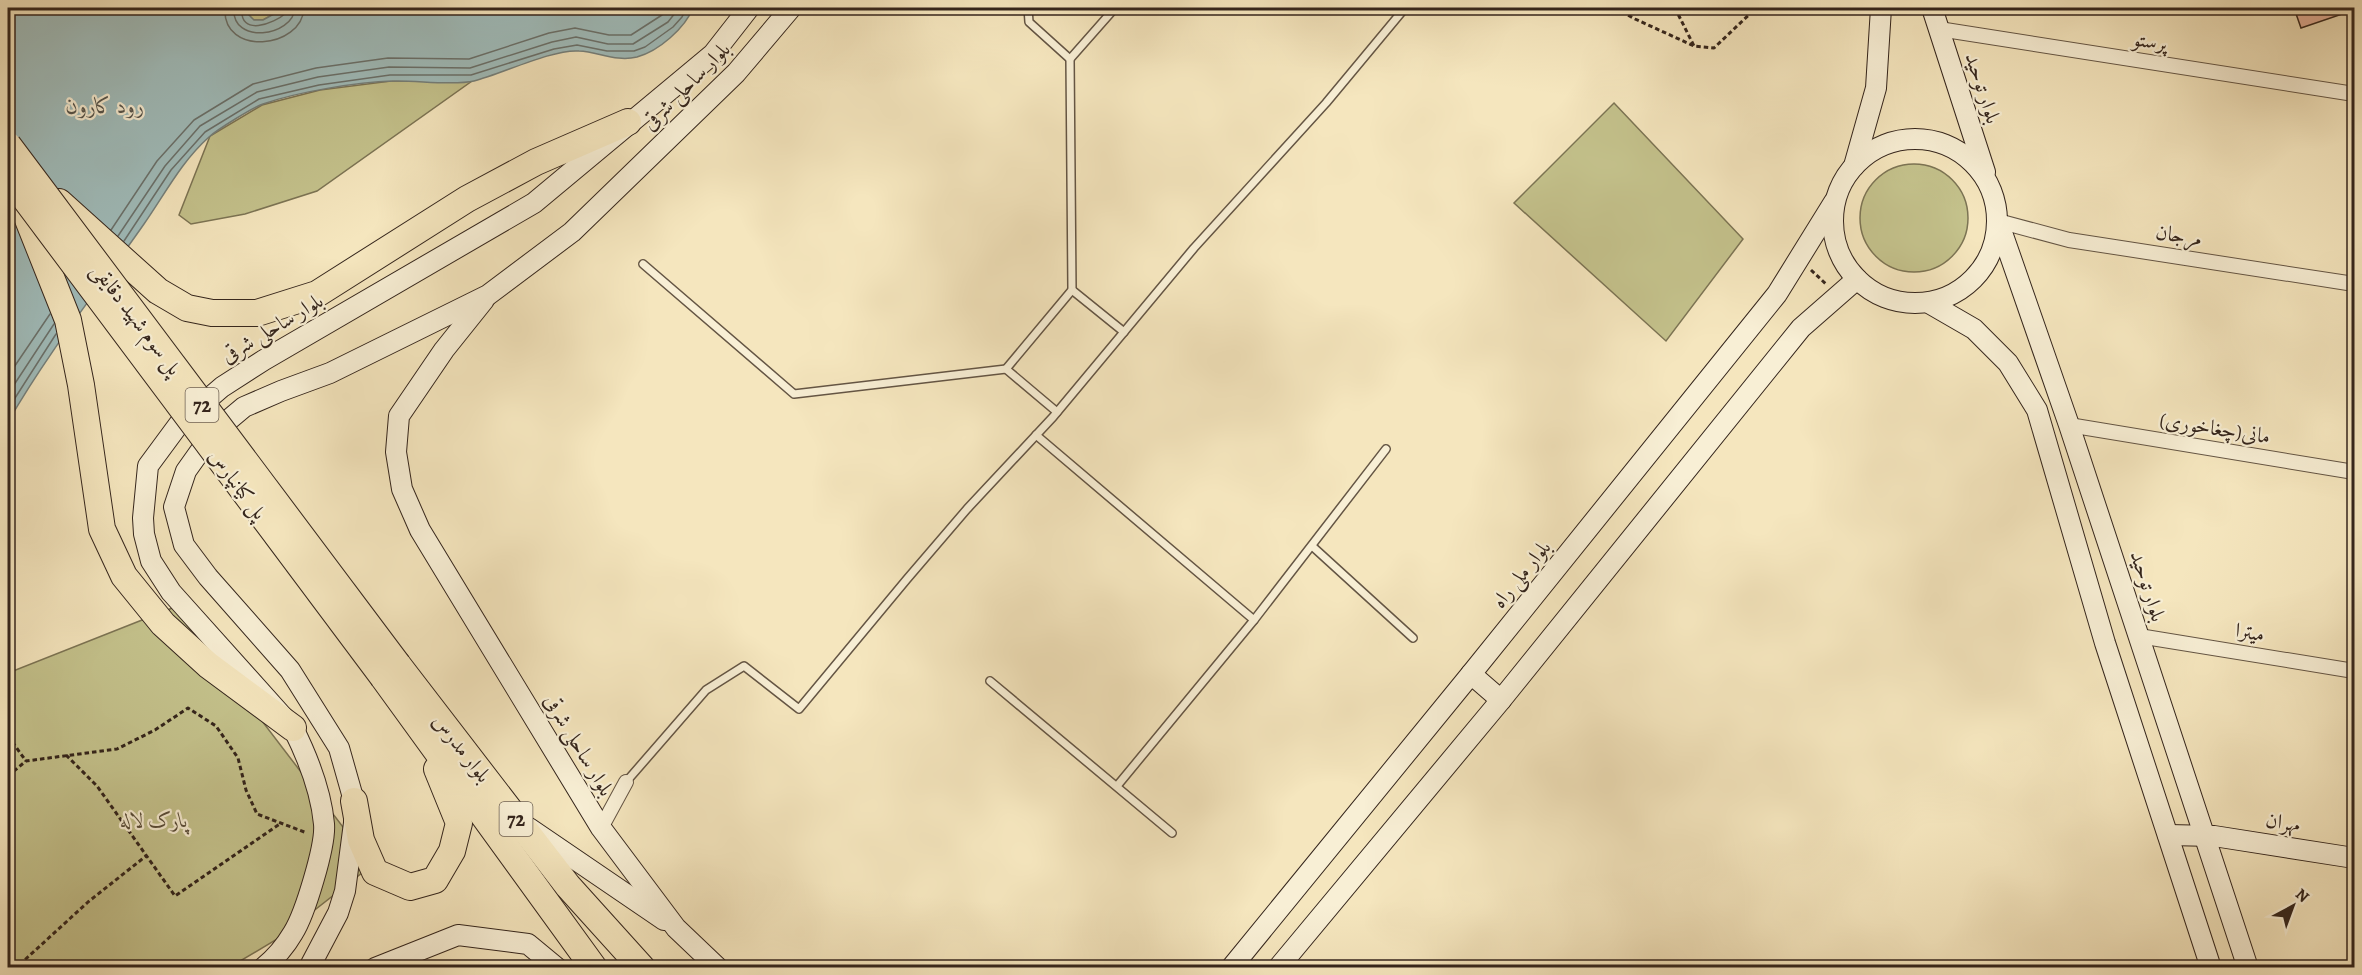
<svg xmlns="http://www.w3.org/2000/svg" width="2362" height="975" font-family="Alegreya,Amiri,serif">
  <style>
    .green { fill: #c4c28c; stroke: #7c7454; stroke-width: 1.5 }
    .water { fill: #a0bdbc; stroke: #75807c; stroke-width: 1.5 }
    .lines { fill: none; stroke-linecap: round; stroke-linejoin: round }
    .shore { stroke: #6a716c; stroke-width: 1.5 }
    .building { fill: #e9b49d; stroke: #34251c; stroke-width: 1.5 }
    .lane-casing { stroke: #645544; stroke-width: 10 }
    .street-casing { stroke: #645544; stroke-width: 16 }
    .secondary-casing { stroke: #34251c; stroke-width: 22 }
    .highway-casing { stroke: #34251c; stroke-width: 28 }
    .path { stroke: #34251c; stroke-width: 3; stroke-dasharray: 4.5 3; stroke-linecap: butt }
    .lane { stroke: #f8efd5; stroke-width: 7 }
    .street { stroke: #f8efd5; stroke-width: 14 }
    .secondary { stroke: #f8efd5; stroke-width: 20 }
    .highway { stroke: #f5e6be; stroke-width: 26 }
    .highway-bridge-casing { stroke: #34251c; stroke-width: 28; stroke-linecap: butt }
    .highway-bridge { stroke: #f5e6be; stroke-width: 26 }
    .labels { text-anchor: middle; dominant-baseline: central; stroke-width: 4.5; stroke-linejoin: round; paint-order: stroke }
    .shield { fill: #f8efd5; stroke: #6f6254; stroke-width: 1.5 }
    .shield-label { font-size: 20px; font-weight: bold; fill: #34251c }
    .street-label { font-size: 21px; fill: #34251c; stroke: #f8efd5 }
    .park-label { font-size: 21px; font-style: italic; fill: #584c38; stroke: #f8efd5 }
    .water-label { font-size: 22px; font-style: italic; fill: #54534c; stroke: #f8efd5 }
  </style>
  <rect width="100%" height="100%" fill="#f5e6be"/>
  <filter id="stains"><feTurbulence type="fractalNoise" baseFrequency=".00333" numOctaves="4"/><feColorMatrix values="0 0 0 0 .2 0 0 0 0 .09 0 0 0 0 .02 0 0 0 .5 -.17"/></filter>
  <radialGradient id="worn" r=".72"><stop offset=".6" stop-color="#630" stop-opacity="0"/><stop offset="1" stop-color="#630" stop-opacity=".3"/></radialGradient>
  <g class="green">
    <polygon points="248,8 285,8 263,20 253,20 247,13"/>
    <polygon points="391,81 472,81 317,191 245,214 191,224 179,215 210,136 262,105 320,90"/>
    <polygon points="1614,103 1743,239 1666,341 1514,203"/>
    <circle cx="1914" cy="218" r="54"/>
    <polygon points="175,607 372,865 279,938 230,967 8,968 8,673"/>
  </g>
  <path class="water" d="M 8,8 L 248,8 L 247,13 L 254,20 L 263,20 L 285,8 L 693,8 C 685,28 659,51 637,57 C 616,62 599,52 579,51 C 552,49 502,74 474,81 C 452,86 416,80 393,81 C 357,82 297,92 263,104 C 252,108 218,129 209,137 C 181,162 165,194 144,224 C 98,290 48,352 8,422 Z"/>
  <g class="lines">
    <g class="shore">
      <path d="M 225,8 C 222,57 302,49 304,8"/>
      <path d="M 234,8 C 231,45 293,37 295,8"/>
      <path d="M 242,8 C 239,37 274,24 286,13 L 287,8"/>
      <polyline points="111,230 157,161 194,120 253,84 316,68 388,58 469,59 549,33 575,28 609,35 631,35 662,15 669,8"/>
      <polyline points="118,236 165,166 200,126 257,92 318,77 389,67 470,68 552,42 576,37 608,44 633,44 668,22 679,8"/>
      <polyline points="124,241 171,170 205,132 259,99 319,85 390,75 471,75 554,49 577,45 607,51 634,51 645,47 673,27 682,17 687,8"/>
      <polyline points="8,376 50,314"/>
      <polyline points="8,394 54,324"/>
      <polyline points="8,409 56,334"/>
    </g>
  </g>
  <polygon class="building" points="2294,8 2354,8 2354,10 2301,28"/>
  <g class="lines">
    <defs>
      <g id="lane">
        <polyline points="1028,8 1029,22 1070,59"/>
        <polyline points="643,264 794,394 1006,369 1072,290 1070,59 1115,8"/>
        <polyline points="1072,290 1124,332"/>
        <polyline points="1006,369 1057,412"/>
        <polyline points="1036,435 1254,620"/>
        <polyline points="1312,546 1413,638"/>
        <polyline points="990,681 1172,833"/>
        <polyline points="626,782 706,690 744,666 799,709 907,579 967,509 1053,417 1194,248 1326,103 1405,8"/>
        <polyline points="1117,786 1254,620 1386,449"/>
      </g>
      <g id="street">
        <polyline points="1939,29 2354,94"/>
        <polyline points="1998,221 2069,240 2354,284"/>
        <polyline points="2069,425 2354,472"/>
        <polyline points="2139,636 2354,671"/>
        <polyline points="601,828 626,782"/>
      </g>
      <g id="secondary">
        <polyline points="1932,8 1985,172"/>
        <circle cx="1915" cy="221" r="82"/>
        <polyline points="1854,166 1876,88 1881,8"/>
        <polyline points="1998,221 2069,425 2248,968"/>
        <polyline points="484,300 444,350 399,416 396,452 402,489 420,530 601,828 676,928 718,968"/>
        <polyline points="1929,303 1974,329 2008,363 2037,410 2105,643 2211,968"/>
        <polyline points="1471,674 1501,700"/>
        <polyline points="529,828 664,920"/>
        <polyline points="2168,835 2214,836 2354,858"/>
        <path d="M 263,968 C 274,959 286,945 293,933 C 305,914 326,845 324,824 C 321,790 308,758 293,728 L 171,592 L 151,561 L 144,534 L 143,518 L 148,466 L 179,424 L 222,387 L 264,360 L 534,203 L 713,54 L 749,8"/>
        <polyline points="309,968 338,913 345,891 354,823 354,801 339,748 290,670 208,577 184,545 174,507 186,471 213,433 244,407 281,391 330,373 488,295 572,232 736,73 791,8"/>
        <polyline points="375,968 458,935 528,944 557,968"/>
        <polyline points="1231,968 1471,674 1777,294 1834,202"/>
        <polyline points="1278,968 1501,700 1801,328 1857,279"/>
      </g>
      <g id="highway">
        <polyline points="19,197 68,320 81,385 102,529 124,576 163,624 208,665 293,728"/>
        <polyline points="59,202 158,291 187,308 212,313 257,313 317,294 467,199 536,162 628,122"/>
        <polyline points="398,665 568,886 642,968"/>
        <polyline points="383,677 594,968"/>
        <polyline points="354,801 361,840 375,872 410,887 435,880 452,851 459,823 437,769"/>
      </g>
    </defs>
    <use href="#lane" class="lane-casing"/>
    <use href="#street" class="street-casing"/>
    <use href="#secondary" class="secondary-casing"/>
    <use href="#highway" class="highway-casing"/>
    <g class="path">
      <polyline points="1615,8 1635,19 1694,46 1714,48 1756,8"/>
      <polyline points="1675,8 1694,46"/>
      <polyline points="1811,270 1826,284"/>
      <polyline points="8,736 26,761"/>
      <polyline points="66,755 97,786 175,896 281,823"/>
      <polyline points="8,776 26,761 117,749 155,730 188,708 216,726 238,758 246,790 257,814 307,833"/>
      <polyline points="8,960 17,967 88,902 146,856"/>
    </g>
    <use href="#lane" class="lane"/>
    <use href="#street" class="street"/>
    <use href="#secondary" class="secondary"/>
    <use href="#highway" class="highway"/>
    <defs>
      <g id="highway-bridge">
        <polyline points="8,145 398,665"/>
        <polyline points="8,176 383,677"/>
      </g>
    </defs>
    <use href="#highway-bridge" class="highway-bridge-casing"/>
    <use href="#highway-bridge" class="highway-bridge"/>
  </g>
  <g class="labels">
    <g class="shield">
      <rect x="185.5" y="388" width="33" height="34" rx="4.5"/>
      <rect x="499.5" y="802" width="33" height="34" rx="4.5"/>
    </g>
    <g class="shield-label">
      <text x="202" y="405">72</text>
      <text x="516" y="819">72</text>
    </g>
    <g class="street-label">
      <text transform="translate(2150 41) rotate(9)">پرستو</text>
      <text transform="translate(686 86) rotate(-45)">بلوار ساحلی شرقی</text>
      <text transform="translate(1983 88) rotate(72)">بلوار توحید</text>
      <text transform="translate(2179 235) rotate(9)">مرجان</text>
      <text transform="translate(137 319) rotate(53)">پل سوم شهید دقایقی</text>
      <text transform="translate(272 328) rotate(-31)">بلوار ساحلی شرقی</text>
      <text transform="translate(2215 428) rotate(9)">مانی(چغاخوری)</text>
      <text transform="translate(238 484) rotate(53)">پل کیانپارس</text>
      <text transform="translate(1521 574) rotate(-51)">بلوار ملی راه</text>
      <text transform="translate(2148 586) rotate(72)">بلوار توحید</text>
      <text transform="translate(2250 632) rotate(9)">میترا</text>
      <text transform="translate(579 745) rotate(59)">بلوار ساحلی شرقی</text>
      <text transform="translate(462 748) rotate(52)">بلوار مدرس</text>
      <text transform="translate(2283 822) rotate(9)">مهران</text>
    </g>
    <g class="park-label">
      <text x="154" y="820">پارک لاله</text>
    </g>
    <g class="water-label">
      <text x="105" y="106">رود کارون</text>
    </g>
  </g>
  <rect width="2362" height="975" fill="none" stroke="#f5e6be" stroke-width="30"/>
  <rect x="9" y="9" width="2344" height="957" fill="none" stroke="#34251c" stroke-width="3"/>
  <rect x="15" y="15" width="2332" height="945" fill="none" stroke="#34251c" stroke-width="1.5"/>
  <g transform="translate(2293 906) rotate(41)" stroke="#f8efd5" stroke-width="4.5" paint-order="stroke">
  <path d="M0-4.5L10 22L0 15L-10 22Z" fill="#34251c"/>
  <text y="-9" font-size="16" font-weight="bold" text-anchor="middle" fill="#34251c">N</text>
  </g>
  <rect width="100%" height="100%" filter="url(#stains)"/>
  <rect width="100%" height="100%" fill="url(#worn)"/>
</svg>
